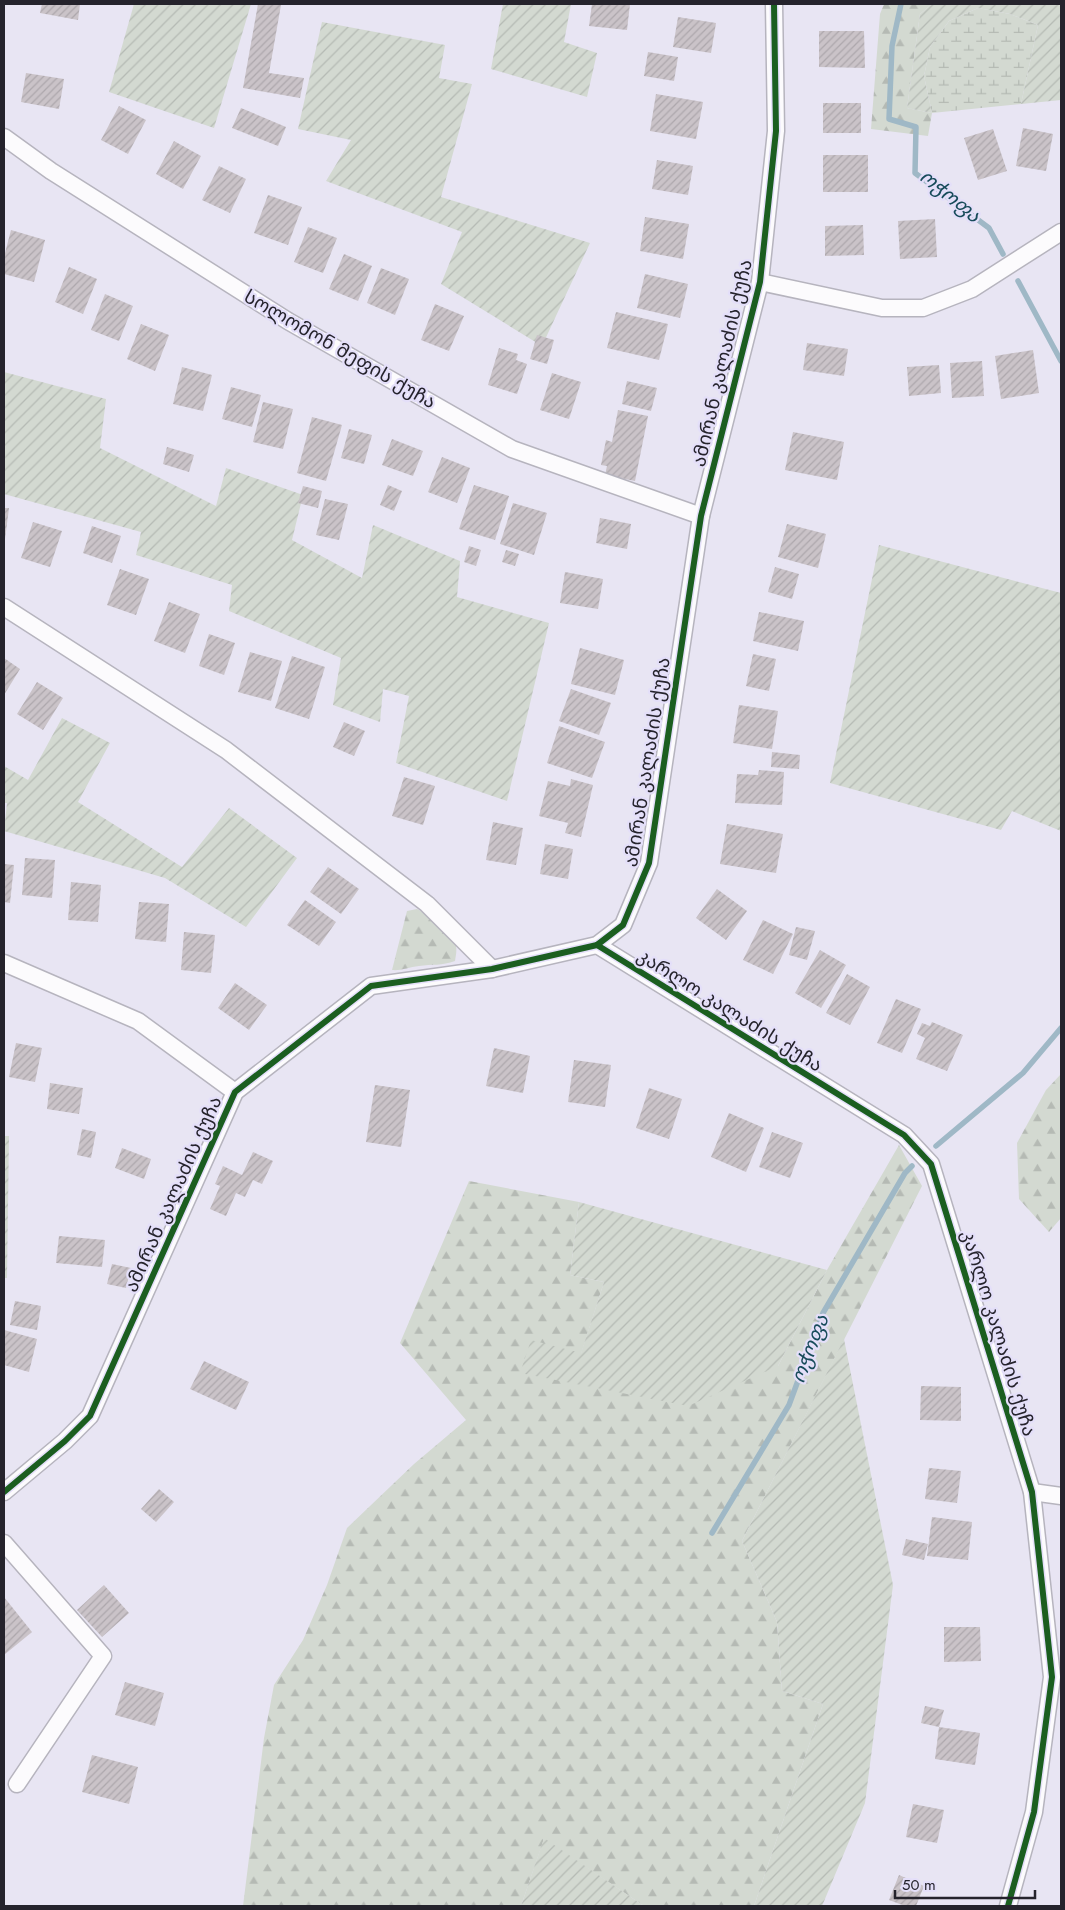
<svg xmlns="http://www.w3.org/2000/svg" width="1065" height="1910" font-family="Jost,'Noto Sans Georgian',sans-serif">
  <style>
    .forest { fill: url(#forest-firs) }
    .wetland { fill: url(#wetland-marsh) }
    .garden { fill: url(#garden-furrows) }
    .lines { fill: none; stroke-linecap: round; stroke-linejoin: round }
    .stream { stroke: #9fb8c6; stroke-width: 5.5 }
    .building { fill: url(#building-hatch) }
    .street-casing { stroke: #b6b4be; stroke-width: 19 }
    .street { stroke: #fcfbfd; stroke-width: 16 }
    .cycleway-casing { stroke: #e4dff9; stroke-width: 9 }
    .cycleway { stroke: #1b5e20; stroke-width: 6 }
    .labels { text-anchor: middle; dominant-baseline: central; stroke-width: 4.5; stroke-linejoin: round; paint-order: stroke }
    .street-label { font-size: 19px; fill: #25232c; stroke: #e4dff9 }
    .water-label { font-size: 20px; font-style: italic; fill: #174b5a; stroke: #e4dff9 }
  </style>
  <defs>
    <pattern id="forest-firs" width="22" height="20" patternUnits="userSpaceOnUse" patternTransform="scale(1.25)"><rect width="22" height="20" fill="#d3d9d1"/><path d="M5 1l3.5 6h-7zM16 11l3.5 6h-7z" fill="#b5bab4"/></pattern>
    <pattern id="wetland-marsh" width="20" height="14" patternUnits="userSpaceOnUse" patternTransform="scale(1.25)"><rect width="20" height="14" fill="#d3d9d1"/><path d="M1 5h8M5 5V1M11 12h8M15 12V8" fill="none" stroke="#b5bab4"/></pattern>
    <pattern id="garden-furrows" width="10" height="10" patternUnits="userSpaceOnUse" patternTransform="scale(1.25)"><rect width="10" height="10" fill="#d3d9d1"/><path d="M-1 1l2-2M0 10L10 0M9 11l2-2" fill="none" stroke="#b5bab4"/></pattern>
    <pattern id="building-hatch" width="6" height="6" patternUnits="userSpaceOnUse" patternTransform="scale(1.25)"><rect width="6" height="6" fill="#cac3c8"/><path d="M-1 1l2-2M0 6l6-6M5 7l2-2" fill="none" stroke="#ada7ac"/></pattern>
  </defs>
  <rect width="100%" height="100%" fill="#e8e5f3"/>
  <g class="forest">
    <polygon points="884,4 932,4 920,14 907,108 932,113 928,136 871,129 880,14"/>
    <path d="M 417,909 C 427,914 449,931 454,941 C 458,948 456,954 455,961 C 442,966 432,964 419,966 C 409,967 401,971 392,970 L 407,911 Z"/>
    <polygon points="1061,1074 1061,1218 1049,1232 1019,1199 1017,1143 1046,1090"/>
    <polygon points="899,1145 922,1186 742,1541 777,1622 782,1691 823,1704 754,1906 644,1906 544,1839 521,1906 243,1906 264,1738 274,1685 303,1640 327,1585 347,1528 414,1464 466,1420 400,1343 469,1181 579,1202 570,1275 604,1282 581,1354 521,1373 778,1366 827,1270"/>
  </g>
  <polygon class="wetland" points="978,8 1010,14 1038,25 1021,104 932,113 924,76 930,47 949,21"/>
  <g class="garden">
    <polygon points="134,4 251,4 214,128 109,92"/>
    <polygon points="503,4 571,4 564,42 597,53 587,97 491,69"/>
    <polygon points="932,4 1061,4 1061,100 1021,104 1038,25 1010,14 978,8 949,21 930,47 924,76 932,113 907,108 920,14"/>
    <polygon points="322,22 445,45 439,78 472,84 441,197 590,243 542,346 441,284 462,232 326,181 351,140 298,129"/>
    <polygon points="4,372 106,399 100,448 216,506 226,468 303,495 292,540 362,578 373,525 460,561 457,597 549,623 507,801 396,763 409,696 383,689 380,722 333,705 341,658 229,611 232,585 136,555 141,532 4,494"/>
    <polygon points="879,545 1061,593 1061,831 1012,811 1001,830 830,783"/>
    <polygon points="62,718 110,743 78,802 182,867 229,808 297,858 246,927 165,878 4,831 7,803 4,803 4,766 28,780"/>
    <polygon points="4,1136 9,1136 7,1278 4,1278"/>
    <polygon points="579,1202 827,1270 778,1366 688,1406 520,1373 531,1340 581,1353 604,1282 570,1275"/>
    <polygon points="844,1339 893,1585 865,1803 822,1906 754,1906 823,1704 782,1691 777,1622 742,1541"/>
    <polygon points="544,1838 644,1906 521,1906"/>
  </g>
  <g class="lines">
    <g class="stream">
      <polyline points="901,4 892,46 889,119 916,127 915,173 989,228 1003,254"/>
      <polyline points="1018,281 1061,361"/>
      <polyline points="936,1146 1023,1073 1061,1028"/>
      <polyline points="712,1533 789,1405 823,1313 905,1173 912,1166"/>
    </g>
  </g>
  <g class="building">
    <polygon points="42,4 80,4 78,20 40,13"/>
    <polygon points="258,4 281,5 269,73 304,78 300,98 243,88"/>
    <polygon points="592,4 630,4 627,30 589,26"/>
    <polygon points="678,17 716,23 711,53 673,47"/>
    <polygon points="819,31 864,31 865,68 819,67"/>
    <polygon points="648,52 678,57 674,81 644,76"/>
    <polygon points="26,73 64,79 59,109 21,102"/>
    <polygon points="656,94 703,102 696,139 650,131"/>
    <rect x="823" y="103" width="38" height="30"/>
    <polygon points="119,106 146,120 128,154 101,140"/>
    <polygon points="241,108 286,127 278,146 232,128"/>
    <polygon points="1023,128 1053,134 1046,171 1016,166"/>
    <polygon points="993,129 1007,171 978,180 964,138"/>
    <polygon points="174,141 201,156 183,189 156,174"/>
    <rect x="823" y="155" width="45" height="37"/>
    <polygon points="657,160 693,166 688,195 652,189"/>
    <polygon points="219,166 246,179 230,213 202,200"/>
    <polygon points="268,195 302,207 288,245 254,233"/>
    <polygon points="645,217 689,224 683,259 640,251"/>
    <polygon points="935,219 937,257 900,259 898,221"/>
    <polygon points="863,225 864,255 825,256 825,226"/>
    <polygon points="308,227 337,238 323,273 294,262"/>
    <polygon points="11,230 45,240 34,282 4,274 4,257"/>
    <polygon points="344,254 372,266 358,301 329,289"/>
    <polygon points="69,267 97,279 83,314 55,302"/>
    <polygon points="381,268 409,279 395,315 367,303"/>
    <polygon points="645,274 688,284 680,318 637,308"/>
    <polygon points="105,294 133,306 119,341 91,330"/>
    <polygon points="435,304 464,316 449,351 421,340"/>
    <polygon points="616,312 668,324 659,360 607,348"/>
    <polygon points="141,324 169,335 155,371 127,359"/>
    <polygon points="537,335 554,340 547,364 530,359"/>
    <polygon points="807,343 848,349 844,376 803,370"/>
    <polygon points="499,348 518,354 516,360 527,364 517,394 488,385"/>
    <polygon points="1033,350 1039,393 1001,399 995,356"/>
    <polygon points="982,361 984,396 952,398 950,363"/>
    <polygon points="939,365 941,393 909,396 907,367"/>
    <polygon points="182,367 212,375 203,411 173,404"/>
    <polygon points="552,373 581,382 569,419 540,410"/>
    <polygon points="627,381 657,388 651,411 622,404"/>
    <polygon points="231,387 261,395 252,427 222,419"/>
    <polygon points="263,402 293,409 283,449 253,442"/>
    <polygon points="618,410 648,416 635,481 605,475 607,466 601,465 606,440 612,442"/>
    <polygon points="312,417 342,425 326,481 297,473"/>
    <polygon points="349,429 372,435 364,464 341,458"/>
    <polygon points="793,432 844,442 837,480 785,470"/>
    <polygon points="392,439 423,451 413,476 382,465"/>
    <polygon points="167,447 194,455 189,472 163,464"/>
    <polygon points="442,457 470,468 457,503 428,492"/>
    <polygon points="388,485 402,491 394,511 380,505"/>
    <polygon points="474,485 509,496 495,540 459,529"/>
    <polygon points="303,486 322,491 318,508 298,503"/>
    <polygon points="325,499 348,504 339,540 316,535"/>
    <polygon points="513,503 547,513 534,555 500,544"/>
    <polygon points="4,508 9,508 5,539 4,539"/>
    <polygon points="600,518 631,524 627,549 596,543"/>
    <polygon points="33,522 62,531 50,567 21,558"/>
    <polygon points="787,524 826,534 818,568 778,557"/>
    <polygon points="92,526 121,536 112,563 83,553"/>
    <polygon points="469,546 481,550 476,566 464,562"/>
    <polygon points="506,550 519,554 515,566 502,562"/>
    <polygon points="775,567 799,574 792,599 768,592"/>
    <polygon points="120,569 149,579 136,615 107,605"/>
    <polygon points="565,572 603,579 598,609 560,603"/>
    <polygon points="169,602 200,614 185,653 154,641"/>
    <polygon points="759,612 804,621 798,651 753,641"/>
    <polygon points="209,634 235,643 224,675 199,666"/>
    <polygon points="580,648 624,660 615,695 571,684"/>
    <polygon points="250,652 282,661 271,701 238,692"/>
    <polygon points="753,654 776,659 769,691 746,686"/>
    <polygon points="292,656 325,667 309,719 275,708"/>
    <polygon points="4,658 20,669 4,695"/>
    <polygon points="37,682 63,698 43,730 17,714"/>
    <polygon points="571,689 611,703 599,735 559,721"/>
    <polygon points="739,705 778,711 772,749 733,743"/>
    <polygon points="344,722 365,731 354,756 333,747"/>
    <polygon points="559,726 605,742 592,778 547,763"/>
    <polygon points="772,752 800,755 799,769 771,767"/>
    <polygon points="759,770 784,772 782,805 735,803 737,774 758,775"/>
    <polygon points="404,777 435,786 423,825 392,816"/>
    <polygon points="571,779 593,785 581,837 565,833 568,823 539,816 548,781 570,786"/>
    <polygon points="493,822 523,828 516,865 486,860"/>
    <polygon points="727,824 783,834 776,873 720,864"/>
    <polygon points="545,844 573,849 568,879 540,874"/>
    <polygon points="25,858 55,860 52,898 22,895"/>
    <polygon points="4,864 14,865 10,903 4,902"/>
    <polygon points="328,867 359,889 341,914 310,892"/>
    <polygon points="71,882 101,885 98,922 68,920"/>
    <polygon points="717,889 747,911 726,940 696,918"/>
    <polygon points="305,900 336,922 319,946 287,925"/>
    <polygon points="139,902 169,904 166,942 135,939"/>
    <polygon points="763,920 793,934 773,974 743,960"/>
    <polygon points="796,927 815,931 807,960 789,955"/>
    <polygon points="184,932 215,935 211,973 181,970"/>
    <polygon points="820,950 846,965 821,1008 795,993"/>
    <polygon points="847,974 870,987 850,1025 826,1013"/>
    <polygon points="235,983 267,1005 249,1030 218,1008"/>
    <polygon points="896,999 921,1009 902,1053 877,1043"/>
    <polygon points="932,1022 963,1035 947,1071 916,1059 925,1038 917,1034 922,1023 930,1026"/>
    <polygon points="16,1043 42,1048 35,1082 9,1077"/>
    <polygon points="494,1048 530,1056 523,1093 486,1086"/>
    <polygon points="574,1060 611,1065 605,1107 568,1102"/>
    <polygon points="50,1083 83,1088 79,1114 47,1109"/>
    <polygon points="375,1085 410,1090 401,1147 366,1142"/>
    <polygon points="649,1088 682,1099 669,1139 636,1128"/>
    <polygon points="729,1113 764,1128 746,1172 711,1157"/>
    <polygon points="82,1129 96,1132 91,1158 77,1155"/>
    <polygon points="772,1132 803,1143 790,1178 759,1167"/>
    <polygon points="122,1148 151,1159 144,1179 115,1168"/>
    <polygon points="253,1152 273,1161 262,1184 253,1180 245,1197 236,1193 226,1216 210,1209 220,1186 215,1184 223,1166 242,1175"/>
    <polygon points="59,1236 105,1240 102,1267 56,1263"/>
    <polygon points="112,1264 131,1268 126,1288 107,1284"/>
    <polygon points="15,1301 41,1306 37,1330 10,1325"/>
    <polygon points="4,1330 37,1339 29,1372 4,1365"/>
    <polygon points="204,1361 249,1382 236,1410 190,1389"/>
    <polygon points="921,1386 961,1387 961,1421 920,1420"/>
    <polygon points="929,1468 961,1471 957,1503 925,1499"/>
    <polygon points="159,1489 174,1502 156,1522 141,1509"/>
    <polygon points="932,1517 972,1522 968,1560 927,1556"/>
    <polygon points="906,1539 928,1544 924,1560 902,1555"/>
    <polygon points="104,1585 129,1613 102,1637 77,1610"/>
    <polygon points="4,1597 32,1632 4,1655"/>
    <polygon points="944,1627 980,1627 981,1661 944,1662"/>
    <polygon points="125,1682 164,1693 155,1726 115,1715"/>
    <polygon points="925,1706 944,1710 939,1727 921,1723"/>
    <polygon points="939,1727 980,1733 975,1765 935,1759"/>
    <polygon points="92,1755 138,1767 129,1804 82,1792"/>
    <polygon points="913,1804 944,1810 937,1843 906,1837"/>
    <polygon points="899,1875 924,1886 916,1906 905,1906 889,1900"/>
  </g>
  <g class="lines">
    <defs>
      <g id="street">
        <polyline points="4,137 51,171 288,321 512,449 701,516"/>
        <polyline points="760,282 882,308 923,308 972,289 1061,232"/>
        <polyline points="4,607 226,750 427,904 492,969"/>
        <polyline points="597,945 904,1135 931,1164 1032,1492 1052,1677 1034,1812 1008,1906"/>
        <polyline points="4,963 138,1021 235,1092"/>
        <polyline points="4,1492 65,1441 90,1416 235,1092 371,986 492,969 597,945 623,925 649,863 701,516 760,282 776,131 774,4"/>
        <polyline points="1032,1492 1061,1496"/>
        <polyline points="4,1543 103,1656 17,1784"/>
      </g>
    </defs>
    <use href="#street" class="street-casing"/>
    <use href="#street" class="street"/>
    <defs>
      <g id="cycleway">
        <polyline points="597,945 904,1135 931,1164 1032,1492 1052,1677 1034,1812 1008,1906"/>
        <polyline points="4,1492 65,1441 90,1416 235,1092 371,986 492,969 597,945 623,925 649,863 701,516 760,282 776,131 774,4"/>
      </g>
    </defs>
    <use href="#cycleway" class="cycleway-casing"/>
    <use href="#cycleway" class="cycleway"/>
  </g>
  <g class="labels">
    <g class="street-label">
      <text transform="translate(340 349) rotate(30)">სოლომონ მეფის ქუჩა</text>
      <text transform="translate(722 363) rotate(-77)">ამირან კალაძის ქუჩა</text>
      <text transform="translate(647 762) rotate(-81)">ამირან კალაძის ქუჩა</text>
      <text transform="translate(730 1010) rotate(32)">კარლო კალაძის ქუჩა</text>
      <text transform="translate(173 1194) rotate(-66)">ამირან კალაძის ქუჩა</text>
      <text transform="translate(999 1333) rotate(73)">კარლო კალაძის ქუჩა</text>
    </g>
    <g class="water-label">
      <text transform="translate(950 196) rotate(39)">ოჭოფა</text>
      <text transform="translate(810 1349) rotate(-69)">ოჭოფა</text>
    </g>
  </g>
  <rect width="1065" height="1910" fill="none" stroke="#25232c" stroke-width="10"/>
  <path d="M895 1890v8h140v-8" fill="none" stroke="#25232c" stroke-width="2.5"/>
  <text x="902" y="1890" font-size="15" fill="#25232c" stroke="#e4dff9" stroke-width="4" paint-order="stroke">50 m</text>
</svg>
